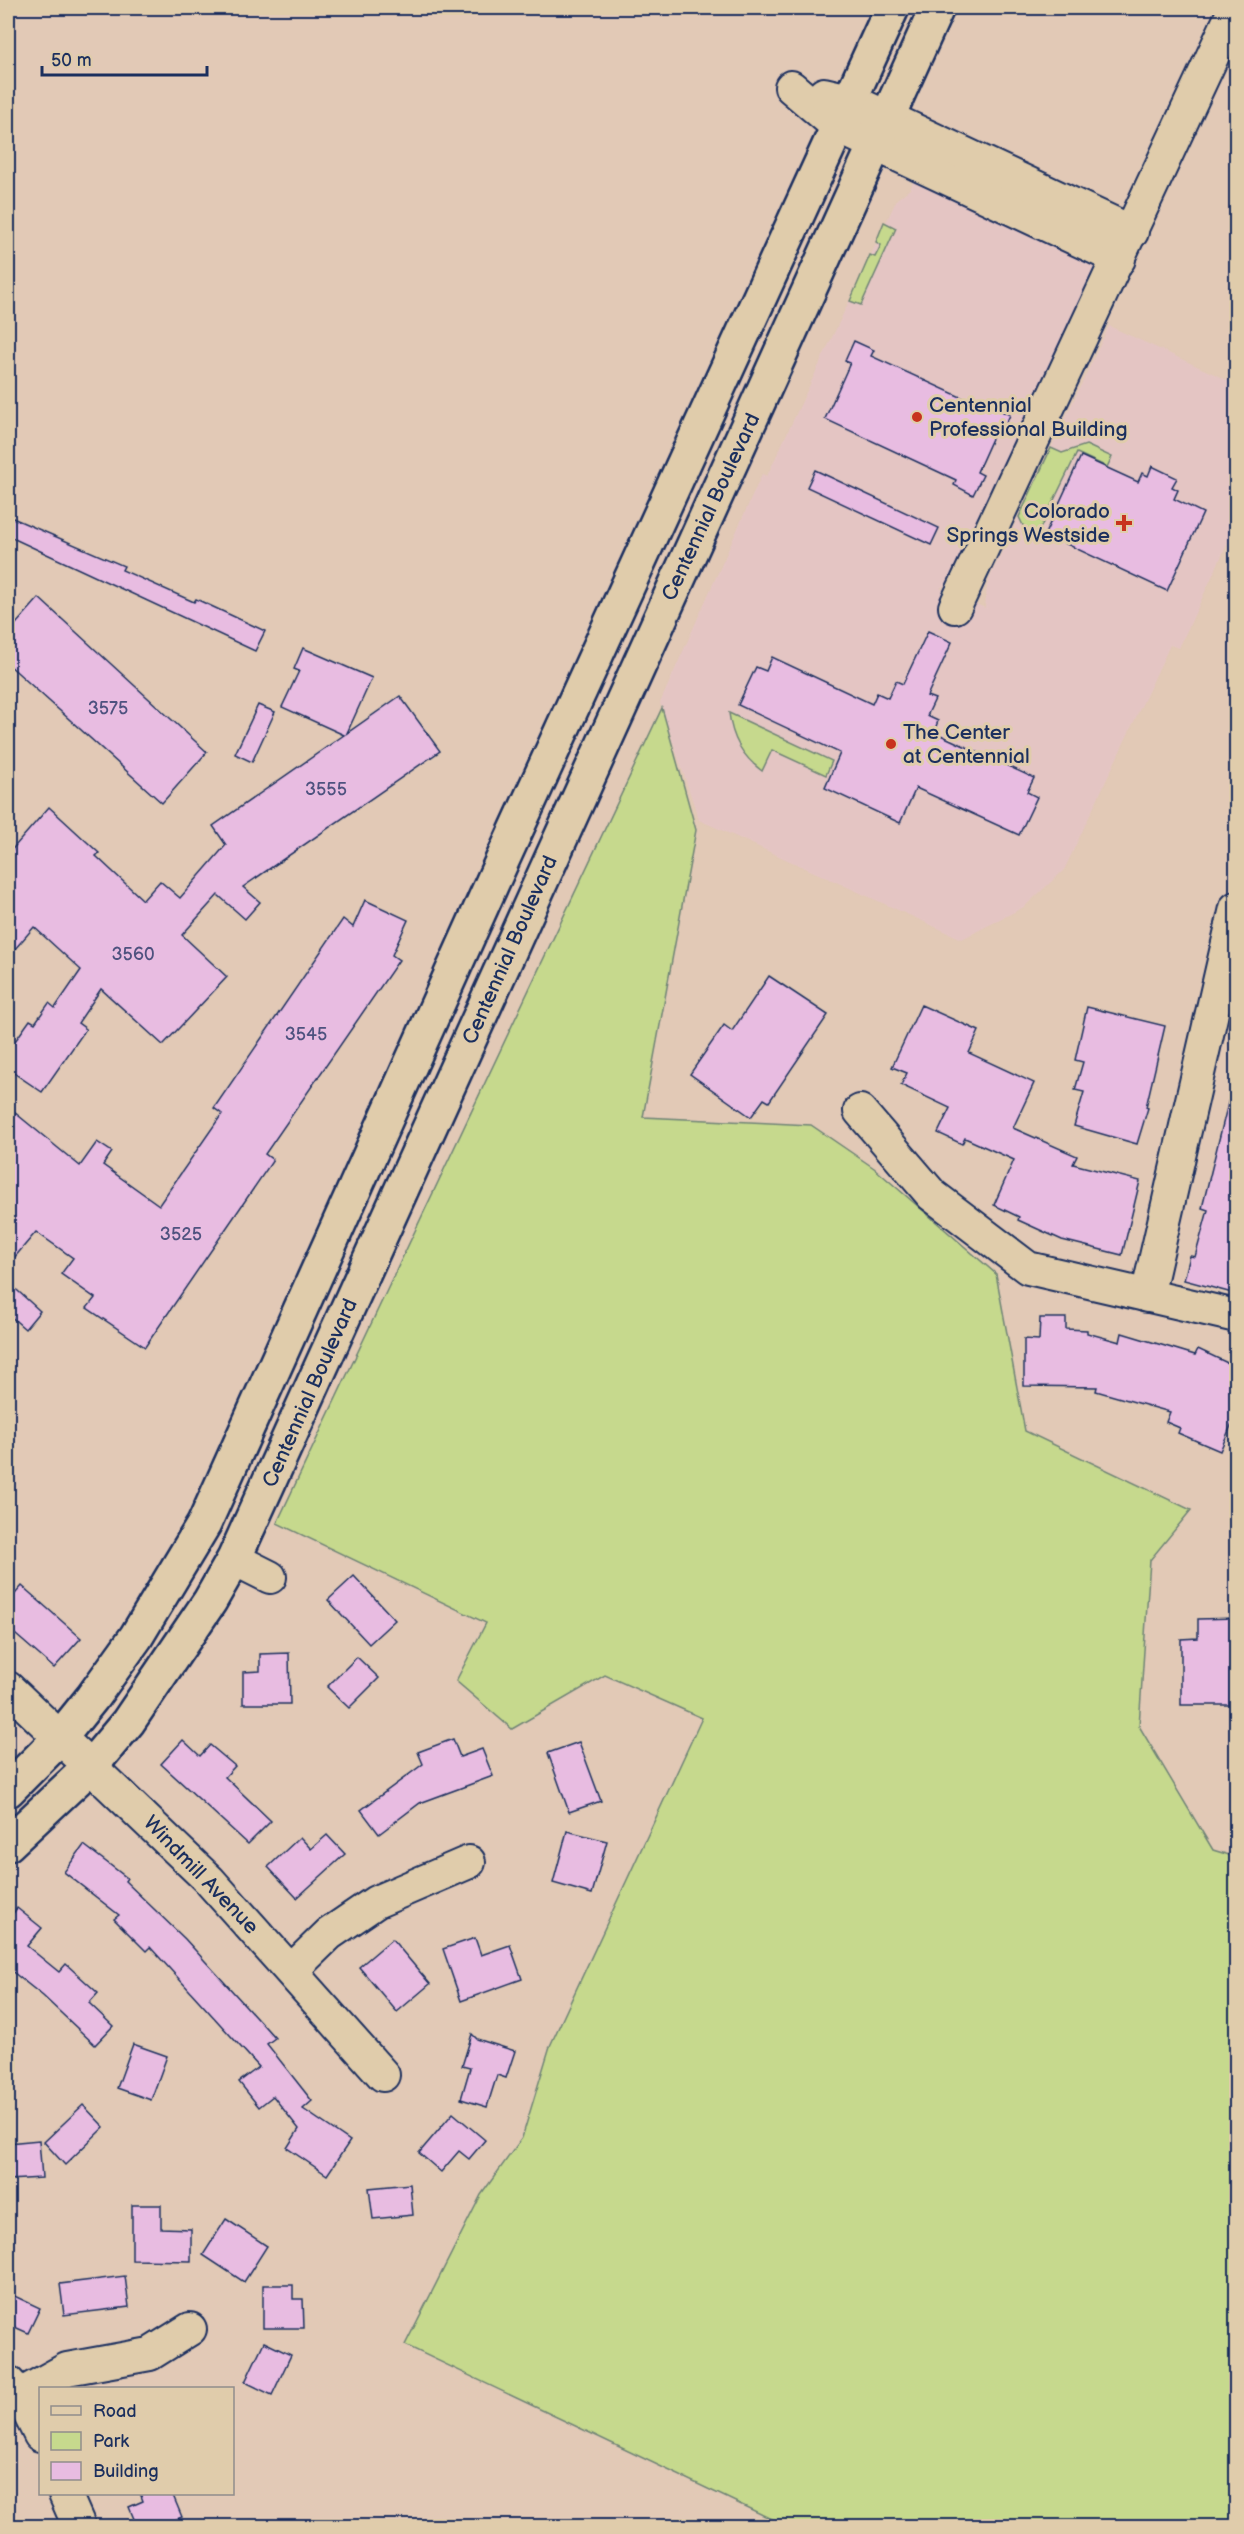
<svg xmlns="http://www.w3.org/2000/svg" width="1244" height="2534" font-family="'Balsamiq Sans',sans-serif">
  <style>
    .built { fill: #e4c5c3 }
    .green { fill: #c6d98d; stroke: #708476; stroke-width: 1.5 }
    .building { fill: #e8bce1; stroke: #1b2f5e; stroke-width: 1.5 }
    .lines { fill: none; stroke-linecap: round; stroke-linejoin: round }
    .minor-casing { stroke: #1b2f5e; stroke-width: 36 }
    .major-casing { stroke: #1b2f5e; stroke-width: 38 }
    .minor { stroke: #e0ccab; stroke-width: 32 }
    .major { stroke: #e0ccab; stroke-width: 33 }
    .poi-dot { fill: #c8321e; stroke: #e0ccab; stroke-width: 2 }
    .labels { text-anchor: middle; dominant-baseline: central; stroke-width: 6; stroke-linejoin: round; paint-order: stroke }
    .number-label { font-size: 18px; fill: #4e527f }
    .poi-label { font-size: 21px; fill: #1b2f5e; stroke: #e0ccab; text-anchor: start }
    .street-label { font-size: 21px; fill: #1b2f5e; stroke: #e0ccab }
  </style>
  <rect width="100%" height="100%" fill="#e2c9b6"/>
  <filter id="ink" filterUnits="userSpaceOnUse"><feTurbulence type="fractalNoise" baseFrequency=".0167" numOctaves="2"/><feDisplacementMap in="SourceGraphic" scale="12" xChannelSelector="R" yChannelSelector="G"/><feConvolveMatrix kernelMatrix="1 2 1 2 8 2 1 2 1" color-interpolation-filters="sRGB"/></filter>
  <g filter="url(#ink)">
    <polygon class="built" points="915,178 1091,257 1095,273 951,582 940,588 985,608 987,586 991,575 1109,326 1236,384 1236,525 1179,648 1170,645 1064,870 1024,907 962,939 699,820 660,703 762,474 767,476 897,199 910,189"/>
    <g class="green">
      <polygon points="884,222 896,228 861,305 850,301 870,255 875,257 881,245 876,242"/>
      <polygon points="1086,445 1112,457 1107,467 1077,453 1034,541 1029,538 1019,517 1051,448 1062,453"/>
      <polygon points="662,708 696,830 643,1117 811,1125 874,1168 996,1274 1025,1431 1191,1510 1150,1560 1139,1726 1213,1850 1236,1857 1236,2526 786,2526 405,2345 481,2195 522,2138 550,2046 702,1718 605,1675 512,1729 456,1681 486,1623 277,1523"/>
      <path d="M 729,713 L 832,761 L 826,775 L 772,750 L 762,771 C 742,756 732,738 729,713 Z"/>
    </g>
    <g class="building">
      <polygon points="854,341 874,350 871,356 989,410 991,406 1010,415 1001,434 995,432 977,472 983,475 973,495 954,485 956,480 825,419 850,363 845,361"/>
      <polygon points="1081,456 1138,482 1142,473 1148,476 1152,466 1177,478 1172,487 1178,490 1174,499 1203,513 1167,591 1045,534"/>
      <polygon points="815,470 939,528 931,545 807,487"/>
      <polygon points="8,516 124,566 122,570 194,602 196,599 265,631 255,651 8,536"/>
      <polygon points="39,598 207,752 162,803 8,664 8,633"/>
      <polygon points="928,631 952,642 927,696 935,699 927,716 938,721 934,732 1034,778 1027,792 1037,797 1019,835 916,788 900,823 825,788 840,753 738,705 756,667 766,671 772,657 872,704 877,693 888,698 896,681 903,684"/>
      <polygon points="303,648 372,678 347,733 400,696 440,751 243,887 260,902 245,919 218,895 182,935 227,977 163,1045 101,989 78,1023 86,1029 42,1092 8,1069 8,1051 30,1020 35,1023 49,1003 55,1008 81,970 34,927 8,957 8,854 49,807 99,853 96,856 143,900 160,881 180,898 226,845 213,826 344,735 282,707 299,671 294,669"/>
      <polygon points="258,705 275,712 252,762 235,754"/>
      <polygon points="365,900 408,920 392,955 399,960 265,1154 273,1160 145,1347 87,1308 95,1298 61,1274 73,1258 36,1232 8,1265 8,1107 80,1166 97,1142 112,1152 103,1165 159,1205 222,1114 214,1108 343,919 353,927"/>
      <polygon points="769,976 828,1015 769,1102 764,1099 751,1117 690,1074 724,1025 732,1031"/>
      <polygon points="921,1005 979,1031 969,1053 1034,1083 1013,1128 1077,1156 1073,1164 1140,1181 1122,1255 1062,1240 1018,1220 1019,1217 994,1205 1014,1160 965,1138 962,1144 938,1133 950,1108 901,1085 907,1073 892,1067"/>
      <polygon points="1087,1007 1165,1026 1146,1107 1148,1108 1137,1144 1074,1126 1084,1092 1075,1090 1083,1062 1075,1060"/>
      <polygon points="1230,1095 1236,1096 1236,1294 1184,1280 1190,1256 1195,1257 1208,1210 1202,1208"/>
      <polygon points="8,1282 40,1311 25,1329 8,1314"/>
      <polygon points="1040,1318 1066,1318 1066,1329 1087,1330 1087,1333 1120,1342 1122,1333 1195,1355 1198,1349 1236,1367 1236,1414 1220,1451 1178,1433 1180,1428 1166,1422 1170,1412 1096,1391 1097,1387 1024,1386 1024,1339 1039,1340"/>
      <polygon points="354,1576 395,1620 369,1644 328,1600"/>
      <polygon points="22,1586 81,1638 54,1668 8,1628 8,1602"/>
      <polygon points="1236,1618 1236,1650 1230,1650 1230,1705 1181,1705 1181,1639 1198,1638 1198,1619"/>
      <polygon points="289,1653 290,1704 243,1704 243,1672 260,1671 260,1654"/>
      <polygon points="357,1657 379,1678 349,1708 327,1687"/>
      <polygon points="453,1739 460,1757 482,1749 493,1776 420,1803 379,1834 361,1810 423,1764 418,1752"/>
      <polygon points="183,1740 200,1756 210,1745 235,1766 225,1777 271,1821 248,1844 161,1764"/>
      <polygon points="579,1742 601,1801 569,1812 548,1753"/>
      <polygon points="567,1831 607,1841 592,1894 553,1883"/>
      <polygon points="327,1835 345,1854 297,1898 268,1867 300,1837 311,1849"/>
      <polygon points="84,1845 127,1878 125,1881 185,1939 275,2038 267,2044 312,2101 303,2109 350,2141 327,2175 287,2148 299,2129 273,2096 259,2107 239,2082 259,2067 150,1947 146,1951 114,1919 119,1915 64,1872"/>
      <polygon points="17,1908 42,1928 27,1946 59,1972 66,1964 98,1993 89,2003 113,2026 95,2045 43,1996 9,1969 8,1970 8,1920"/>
      <polygon points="475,1938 481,1955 510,1945 522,1979 461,2001 443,1949"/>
      <polygon points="392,1939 430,1984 397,2012 359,1967"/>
      <polygon points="472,2034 477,2039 515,2051 506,2078 497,2075 487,2107 461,2099 470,2068 462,2066"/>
      <polygon points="133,2044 167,2056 151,2100 117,2088"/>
      <polygon points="83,2105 104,2127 65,2165 44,2142"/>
      <polygon points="453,2113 485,2140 469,2159 459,2151 441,2172 419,2153"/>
      <polygon points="39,2140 42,2178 8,2180 8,2143"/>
      <polygon points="410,2184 413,2215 373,2219 369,2188"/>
      <polygon points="132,2205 161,2205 161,2228 191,2229 191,2261 132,2260"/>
      <polygon points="226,2219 267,2246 244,2282 203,2255"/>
      <polygon points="125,2276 129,2307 64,2315 60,2284"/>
      <polygon points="263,2285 293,2285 293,2299 303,2299 304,2328 263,2328"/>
      <polygon points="8,2293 40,2308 28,2333 8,2324"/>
      <polygon points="264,2342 291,2355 272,2395 245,2382"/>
      <polygon points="140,2493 172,2493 182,2517 160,2526 137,2526 129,2507 143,2501"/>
    </g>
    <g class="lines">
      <defs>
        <g id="minor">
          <polyline points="791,87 838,127 1119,259"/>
          <polyline points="824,94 850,100 1132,232"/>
          <polyline points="955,607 1235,8"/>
          <polyline points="860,1111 932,1195 1028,1268 1236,1316"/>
          <polyline points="1147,1296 1236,908"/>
          <polyline points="234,1559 270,1577"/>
          <polyline points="8,1688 209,1880 383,2075"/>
          <polyline points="292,1970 329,1934 376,1902 469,1862"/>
          <polyline points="8,2382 20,2395 40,2435"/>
          <polyline points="20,2395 67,2369 150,2354 190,2329"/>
          <polyline points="65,2494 79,2526"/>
        </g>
        <g id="major">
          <polyline points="8,1790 59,1739 92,1698 136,1637 204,1524 502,861 892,8"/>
          <polyline points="8,1844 91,1766 128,1722 210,1601 234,1559 937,8"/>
        </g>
      </defs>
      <use href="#minor" class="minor-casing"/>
      <use href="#major" class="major-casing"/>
      <use href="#minor" class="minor"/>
      <use href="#major" class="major"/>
    </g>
  </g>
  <g class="poi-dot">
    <circle cx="917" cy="417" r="6"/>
    <path d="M1121 514h6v6h6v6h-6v6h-6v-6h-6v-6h6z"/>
    <circle cx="891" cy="744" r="6"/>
  </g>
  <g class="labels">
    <g class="number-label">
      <text x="108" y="708">3575</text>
      <text x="326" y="789">3555</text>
      <text x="133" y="954">3560</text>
      <text x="306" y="1034">3545</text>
      <text x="181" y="1234">3525</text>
    </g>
    <g class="poi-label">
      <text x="929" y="405">Centennial<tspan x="929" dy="24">Professional Building</tspan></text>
      <text x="1110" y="511" text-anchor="end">Colorado<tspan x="1110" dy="24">Springs Westside</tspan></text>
      <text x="903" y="732">The Center<tspan x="903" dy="24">at Centennial</tspan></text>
    </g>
    <g class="street-label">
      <text transform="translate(711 507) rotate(-65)">Centennial Boulevard</text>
      <text transform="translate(510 950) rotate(-66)">Centennial Boulevard</text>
      <text transform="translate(310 1393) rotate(-66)">Centennial Boulevard</text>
      <text transform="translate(201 1875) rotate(46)">Windmill Avenue</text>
    </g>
  </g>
  <rect width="1244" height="2534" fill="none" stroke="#e0ccab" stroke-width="30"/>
  <rect x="15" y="15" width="1214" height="2504" fill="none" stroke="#1b2f5e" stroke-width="2" filter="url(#ink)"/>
  <rect x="39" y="2387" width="195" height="108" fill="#e0ccab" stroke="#918d8c" stroke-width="1.5"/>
  <rect x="51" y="2406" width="30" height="9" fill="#e0ccab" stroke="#918d8c" stroke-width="1.5"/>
  <text x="93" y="2417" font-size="18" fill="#1b2f5e">Road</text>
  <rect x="51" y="2432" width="30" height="18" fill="#c6d98d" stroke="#918d8c" stroke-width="1.5"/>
  <text x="93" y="2447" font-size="18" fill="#1b2f5e">Park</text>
  <rect x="51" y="2462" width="30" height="18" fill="#e8bce1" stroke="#918d8c" stroke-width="1.5"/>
  <text x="93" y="2477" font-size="18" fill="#1b2f5e">Building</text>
  <path d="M42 66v9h165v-9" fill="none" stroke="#1b2f5e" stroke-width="3"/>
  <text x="51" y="66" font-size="18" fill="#1b2f5e" stroke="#e0ccab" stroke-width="4.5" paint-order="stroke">50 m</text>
</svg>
